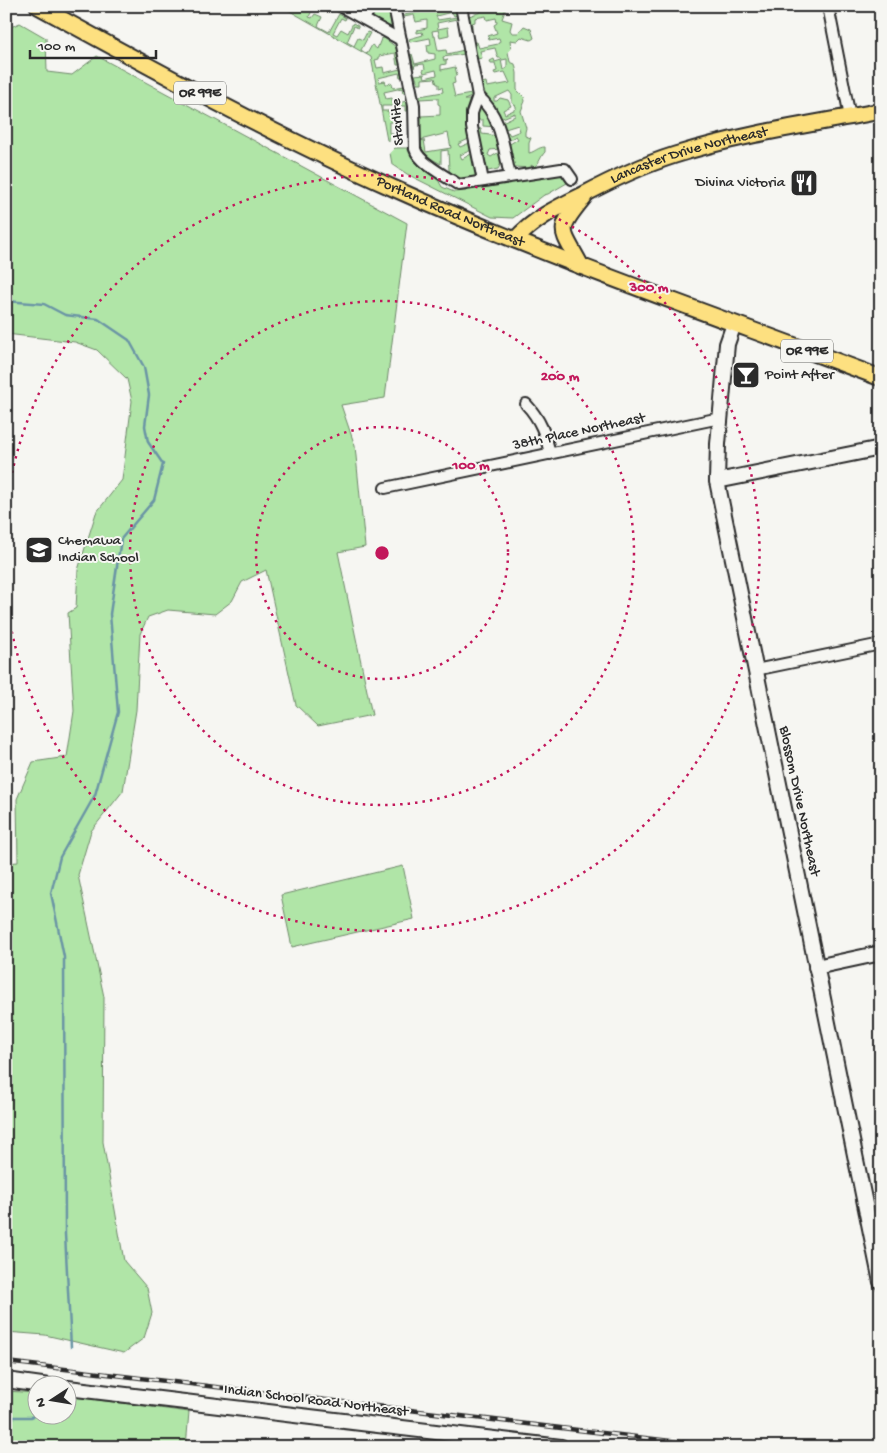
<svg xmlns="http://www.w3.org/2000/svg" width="887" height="1453" font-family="'Gochi Hand',sans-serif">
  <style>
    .green { fill: #b0e5a7; stroke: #6e8869; fill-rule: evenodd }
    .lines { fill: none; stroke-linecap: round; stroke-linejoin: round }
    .stream { stroke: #6b95a5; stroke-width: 2.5 }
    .street-casing { stroke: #2b2b2b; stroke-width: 14 }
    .secondary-casing { stroke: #2b2b2b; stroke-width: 18 }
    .primary-casing { stroke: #2b2b2b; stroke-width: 19 }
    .street { stroke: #f6f6f2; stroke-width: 10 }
    .secondary { stroke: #f6f6f2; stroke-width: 14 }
    .primary { stroke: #fde080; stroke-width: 15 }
    .rail-casing { stroke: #2b2b2b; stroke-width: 4.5 }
    .rail { stroke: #f6f6f2; stroke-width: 2.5; stroke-dasharray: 8; stroke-linecap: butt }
    .ring { fill: none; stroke: #c2185b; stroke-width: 2.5; stroke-dasharray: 2.5 5 }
    .labels { text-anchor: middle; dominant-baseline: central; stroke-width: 4; stroke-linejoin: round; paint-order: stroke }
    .shield { fill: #f6f6f2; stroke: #686867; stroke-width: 1 }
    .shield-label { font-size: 14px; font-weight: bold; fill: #2b2b2b }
    .street-label { font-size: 15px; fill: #2b2b2b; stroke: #f6f6f2 }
    .poi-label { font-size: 15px; fill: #2b2b2b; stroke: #f6f6f2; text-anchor: start }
    .centre { fill: #c2185b; stroke: #f6f6f2; stroke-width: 2.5 }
    .ring-label { font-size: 15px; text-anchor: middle; font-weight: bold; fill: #c2185b; stroke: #f6f6f2; stroke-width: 4; stroke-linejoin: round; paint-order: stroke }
  </style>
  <rect width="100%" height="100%" fill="#f6f6f2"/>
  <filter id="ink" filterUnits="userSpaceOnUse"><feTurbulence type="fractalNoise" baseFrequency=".02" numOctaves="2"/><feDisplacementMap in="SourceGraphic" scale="10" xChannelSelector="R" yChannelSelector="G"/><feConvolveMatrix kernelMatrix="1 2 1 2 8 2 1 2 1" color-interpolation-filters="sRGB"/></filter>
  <g filter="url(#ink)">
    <g class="green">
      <polygon points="281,6 299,6 303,9 305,6 314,6 309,17 312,18 315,14 322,17 318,26 329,32 339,14 346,18 345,20 341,18 333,33 337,35 341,29 348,33 353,23 358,26 358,28 354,26 347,42 354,46 358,38 363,40 367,32 370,33 361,50 367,54 372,45 377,49 381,39 384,38 396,47 400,65 397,65 395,53 379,56 379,59 375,60 377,68 383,67 384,73 400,69 402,77 400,77 399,73 378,78 379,82 385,81 386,84 392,83 393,88 404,86 406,92 403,93 402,88 384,92 386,99 392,98 393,104 407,101 407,111 405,111 405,106 382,106 382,111 389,111 389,115 393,115 393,120 402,120 402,122 389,122 389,133 393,133 393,136 389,137 389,141 387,140 371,57"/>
      <polygon points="375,6 388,6 392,29 370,18"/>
      <path d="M 425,6 L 433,6 L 433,9 L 444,8 L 444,10 L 455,8 L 457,15 L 454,16 L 452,12 L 436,16 L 438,20 L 457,17 L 457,19 L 437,23 L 438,29 L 448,27 L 449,35 L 440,37 L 438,30 L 432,31 L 433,36 L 435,36 L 438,51 L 446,50 L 447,54 L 464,50 L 465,54 L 443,57 L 444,61 L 448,60 L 446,61 L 446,64 L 441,65 L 441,70 L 455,67 L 457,75 L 454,77 L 455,83 L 452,84 L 455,97 L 471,94 L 470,85 L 472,85 L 474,96 L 464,100 L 473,100 L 477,106 L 480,104 C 489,110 495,115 496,127 L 483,126 L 483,120 L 477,120 L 474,128 L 481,129 L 482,134 L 498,136 L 500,149 L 490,150 L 488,155 L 491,157 L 501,151 C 502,158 502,163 498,169 L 488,171 L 478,168 L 477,169 L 478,177 L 458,181 L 449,170 L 448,150 L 441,151 L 441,164 C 430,158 421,154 420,141 L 424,140 L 426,152 L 451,148 L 448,133 L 420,140 L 421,116 L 440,115 L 440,105 L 438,104 L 438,98 L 420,99 L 420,96 L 443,92 L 442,87 L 439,88 L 439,84 L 437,84 L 435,78 L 422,79 L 422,83 L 418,83 L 415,75 L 424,74 L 425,78 L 437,75 L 436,70 L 424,73 L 423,70 L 425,69 L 424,64 L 415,65 L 414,68 L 411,55 L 412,54 L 415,64 L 435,59 L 435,54 L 428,53 L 427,45 L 431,44 L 430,38 L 410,42 L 409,39 L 423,35 L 422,32 L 417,33 L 417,30 L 427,28 L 427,20 L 416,22 L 414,15 L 404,17 L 404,15 L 425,11 ZM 469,114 L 474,119 C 473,131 480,141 476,152 L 480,156 L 481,162 L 479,163 L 475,159 L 473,153 L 462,159 L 460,155 L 474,149 L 472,142 L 460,147 L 458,144 L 471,138 Z"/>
      <path d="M 488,6 L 505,6 L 505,11 L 502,19 L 512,22 L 510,30 L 512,33 L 518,33 L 524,26 L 531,29 L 534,38 L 531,40 L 521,37 L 517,41 L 510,40 L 511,49 L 508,52 L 510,62 L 515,64 L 517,73 L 517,90 L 524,97 L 525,101 L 521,111 L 526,128 L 525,132 L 525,136 L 531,138 L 529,143 L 529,153 C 535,152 538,147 545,147 L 545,152 C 540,157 540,163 534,167 L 531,165 L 532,168 L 514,167 L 508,163 L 505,147 L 518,139 L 516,136 L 505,142 L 503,134 L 508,132 L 510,135 L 520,131 L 518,125 L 502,130 L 500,123 L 515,116 L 515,113 L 500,119 C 495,105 485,100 482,83 L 486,82 L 487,87 L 510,83 L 505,72 L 495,74 L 494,72 L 497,71 L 495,63 L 491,63 L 490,61 L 494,59 L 495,62 L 501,60 L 503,70 L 507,68 L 507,59 L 502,60 L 501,58 L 498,58 L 495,48 L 480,51 L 482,58 L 477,59 L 474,43 L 477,42 L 479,48 L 498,44 L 500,41 L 499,38 L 489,40 L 488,36 L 497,33 L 494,25 L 497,23 L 496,18 L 487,20 L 486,16 L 475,18 L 475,22 L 472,23 L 472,28 L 469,16 L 481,12 L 480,9 ZM 509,91 L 512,95 L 512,103 L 516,106 L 516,109 L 505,114 L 503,110 L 511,106 L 508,100 L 500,98 L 497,101 L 494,101 L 494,98 Z"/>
      <polygon points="20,23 46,38 47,72 72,75 97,56 407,223 385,398 341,405 355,446 365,547 338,552 372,715 318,726 296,705 266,570 242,582 232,601 215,614 168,610 148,617 140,634 136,710 123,791 91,831 78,875 104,997 103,1142 124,1261 147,1288 152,1313 144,1338 124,1353 45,1335 6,1332 6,952 10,951 6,924 6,863 18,862 17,799 33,762 67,757 74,711 68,613 76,608 78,570 96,513 122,480 132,401 127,379 97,350 75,342 6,334 6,29"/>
      <path d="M 395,148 L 407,148 C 414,166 435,170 442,187 L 454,192 L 466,191 L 466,188 L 551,174 L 561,175 L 567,183 L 548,194 L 544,195 L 513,218 L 492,217 L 407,174 L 392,164 L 390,153 Z"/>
      <polygon points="403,866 414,919 292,947 281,895"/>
      <polygon points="6,1391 37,1393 38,1416 68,1416 68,1396 189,1412 186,1447 6,1447"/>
    </g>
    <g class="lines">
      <g class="stream">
        <polyline points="6,301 44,304 65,315 98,319 129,340 144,367 149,395 145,426 148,442 163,464 154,500 121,539 110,614 118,712 95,795 60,857 51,893 64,957 65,1234 71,1347"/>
        <polyline points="6,1429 12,1417 31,1417 38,1414"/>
      </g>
      <defs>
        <g id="street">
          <polyline points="340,6 401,40"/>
          <path d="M 394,6 L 414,105 L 415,149 C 419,163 447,177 459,185 L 561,169 L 565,169 L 572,179"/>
          <polyline points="461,6 478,96"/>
          <polyline points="828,6 850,117"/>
          <polyline points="364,19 371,6"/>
          <path d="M 483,181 L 472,127 L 472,113 L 478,96 C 502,117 503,147 510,176"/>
          <path d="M 526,404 C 540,419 546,435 550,454"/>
          <polyline points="385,488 720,418"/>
          <polyline points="755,670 881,644"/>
        </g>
        <g id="secondary">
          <polyline points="734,324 727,344 718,444 717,481 881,1282"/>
          <polyline points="717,481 881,448"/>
          <polyline points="816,967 881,953"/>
          <polyline points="6,1380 49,1386"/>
          <polyline points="68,1388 561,1447"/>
        </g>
        <g id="primary">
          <path id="s1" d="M 38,6 C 155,70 272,134 393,188 C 552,260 717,316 881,378"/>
          <path id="s2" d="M 515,240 C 534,219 556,208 581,196 C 611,180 643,165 675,155 C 742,134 812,124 881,111"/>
          <path d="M 581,266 C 561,228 555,232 584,197"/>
        </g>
      </defs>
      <use href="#street" class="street-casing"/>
      <use href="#secondary" class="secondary-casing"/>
      <use href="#primary" class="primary-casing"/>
      <use href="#street" class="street"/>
      <use href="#secondary" class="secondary"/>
      <use href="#primary" class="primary"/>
      <defs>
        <polyline id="rail" points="6,1362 721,1447"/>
      </defs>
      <use href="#rail" class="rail-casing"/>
      <use href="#rail" class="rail"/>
    </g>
  </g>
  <g class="ring">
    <circle cx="382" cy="553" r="126"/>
    <circle cx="382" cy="553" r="252"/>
    <path d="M6 510A378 378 0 1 1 6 596"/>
  </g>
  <defs>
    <symbol id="restaurant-square" viewBox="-11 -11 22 22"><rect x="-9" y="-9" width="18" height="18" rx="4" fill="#2b2b2b" stroke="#f6f6f2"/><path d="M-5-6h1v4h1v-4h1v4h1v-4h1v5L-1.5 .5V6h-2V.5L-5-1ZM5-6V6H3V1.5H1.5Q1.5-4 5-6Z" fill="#fff"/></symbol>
    <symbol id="bar-square" viewBox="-11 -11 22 22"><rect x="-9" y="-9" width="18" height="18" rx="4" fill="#2b2b2b" stroke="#f6f6f2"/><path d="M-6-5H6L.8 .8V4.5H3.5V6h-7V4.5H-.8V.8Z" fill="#fff"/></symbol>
    <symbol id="school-square" viewBox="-11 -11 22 22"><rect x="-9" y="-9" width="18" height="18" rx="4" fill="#2b2b2b" stroke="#f6f6f2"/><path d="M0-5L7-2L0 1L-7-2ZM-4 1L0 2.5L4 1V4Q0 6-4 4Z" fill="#fff"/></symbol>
  </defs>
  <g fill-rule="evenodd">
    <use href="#restaurant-square" x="788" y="167" width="32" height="32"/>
    <use href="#bar-square" x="730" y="359" width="32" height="32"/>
    <use href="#school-square" x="23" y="534" width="32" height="32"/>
  </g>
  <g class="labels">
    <g class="shield">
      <rect x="174" y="81.5" width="52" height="23" rx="4"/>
      <rect x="781" y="339.5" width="52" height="23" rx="4"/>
    </g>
    <g class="shield-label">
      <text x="200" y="93">OR 99E</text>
      <text x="807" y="351">OR 99E</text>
    </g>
    <g class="street-label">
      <text transform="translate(398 122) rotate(-94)">Starlite</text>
      <text stroke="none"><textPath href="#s2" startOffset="196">Lancaster Drive Northeast</textPath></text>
      <text stroke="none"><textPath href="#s1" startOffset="461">Portland Road Northeast</textPath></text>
      <text transform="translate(579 432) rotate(-12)">38th Place Northeast</text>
      <text transform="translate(799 801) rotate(78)">Blossom Drive Northeast</text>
      <text transform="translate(316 1401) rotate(7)">Indian School Road Northeast</text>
    </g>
    <g class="poi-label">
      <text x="785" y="183" text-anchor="end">Divina Victoria</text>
      <text x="765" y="375">Point After</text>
      <text x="58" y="541">Chemawa<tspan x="58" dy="17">Indian School</tspan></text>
    </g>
  </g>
  <circle cx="382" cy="553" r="8" class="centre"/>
  <g class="ring-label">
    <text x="649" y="291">300 m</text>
    <text x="560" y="380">200 m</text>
    <text x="471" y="469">100 m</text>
  </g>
  <rect width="887" height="1453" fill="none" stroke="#f6f6f2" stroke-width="25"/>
  <rect x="12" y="12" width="862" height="1428" fill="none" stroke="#2b2b2b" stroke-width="2" filter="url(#ink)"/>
  <g transform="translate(52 1400) rotate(258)"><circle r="24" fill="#f6f6f2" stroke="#a5a5a2"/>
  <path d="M0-4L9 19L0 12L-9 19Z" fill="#2b2b2b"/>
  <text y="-8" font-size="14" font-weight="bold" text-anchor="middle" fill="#2b2b2b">N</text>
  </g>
  <path d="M30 50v8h126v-8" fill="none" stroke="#2b2b2b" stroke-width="2.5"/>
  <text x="38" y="50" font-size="15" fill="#2b2b2b" stroke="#f6f6f2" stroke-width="4" paint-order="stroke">100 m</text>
</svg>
